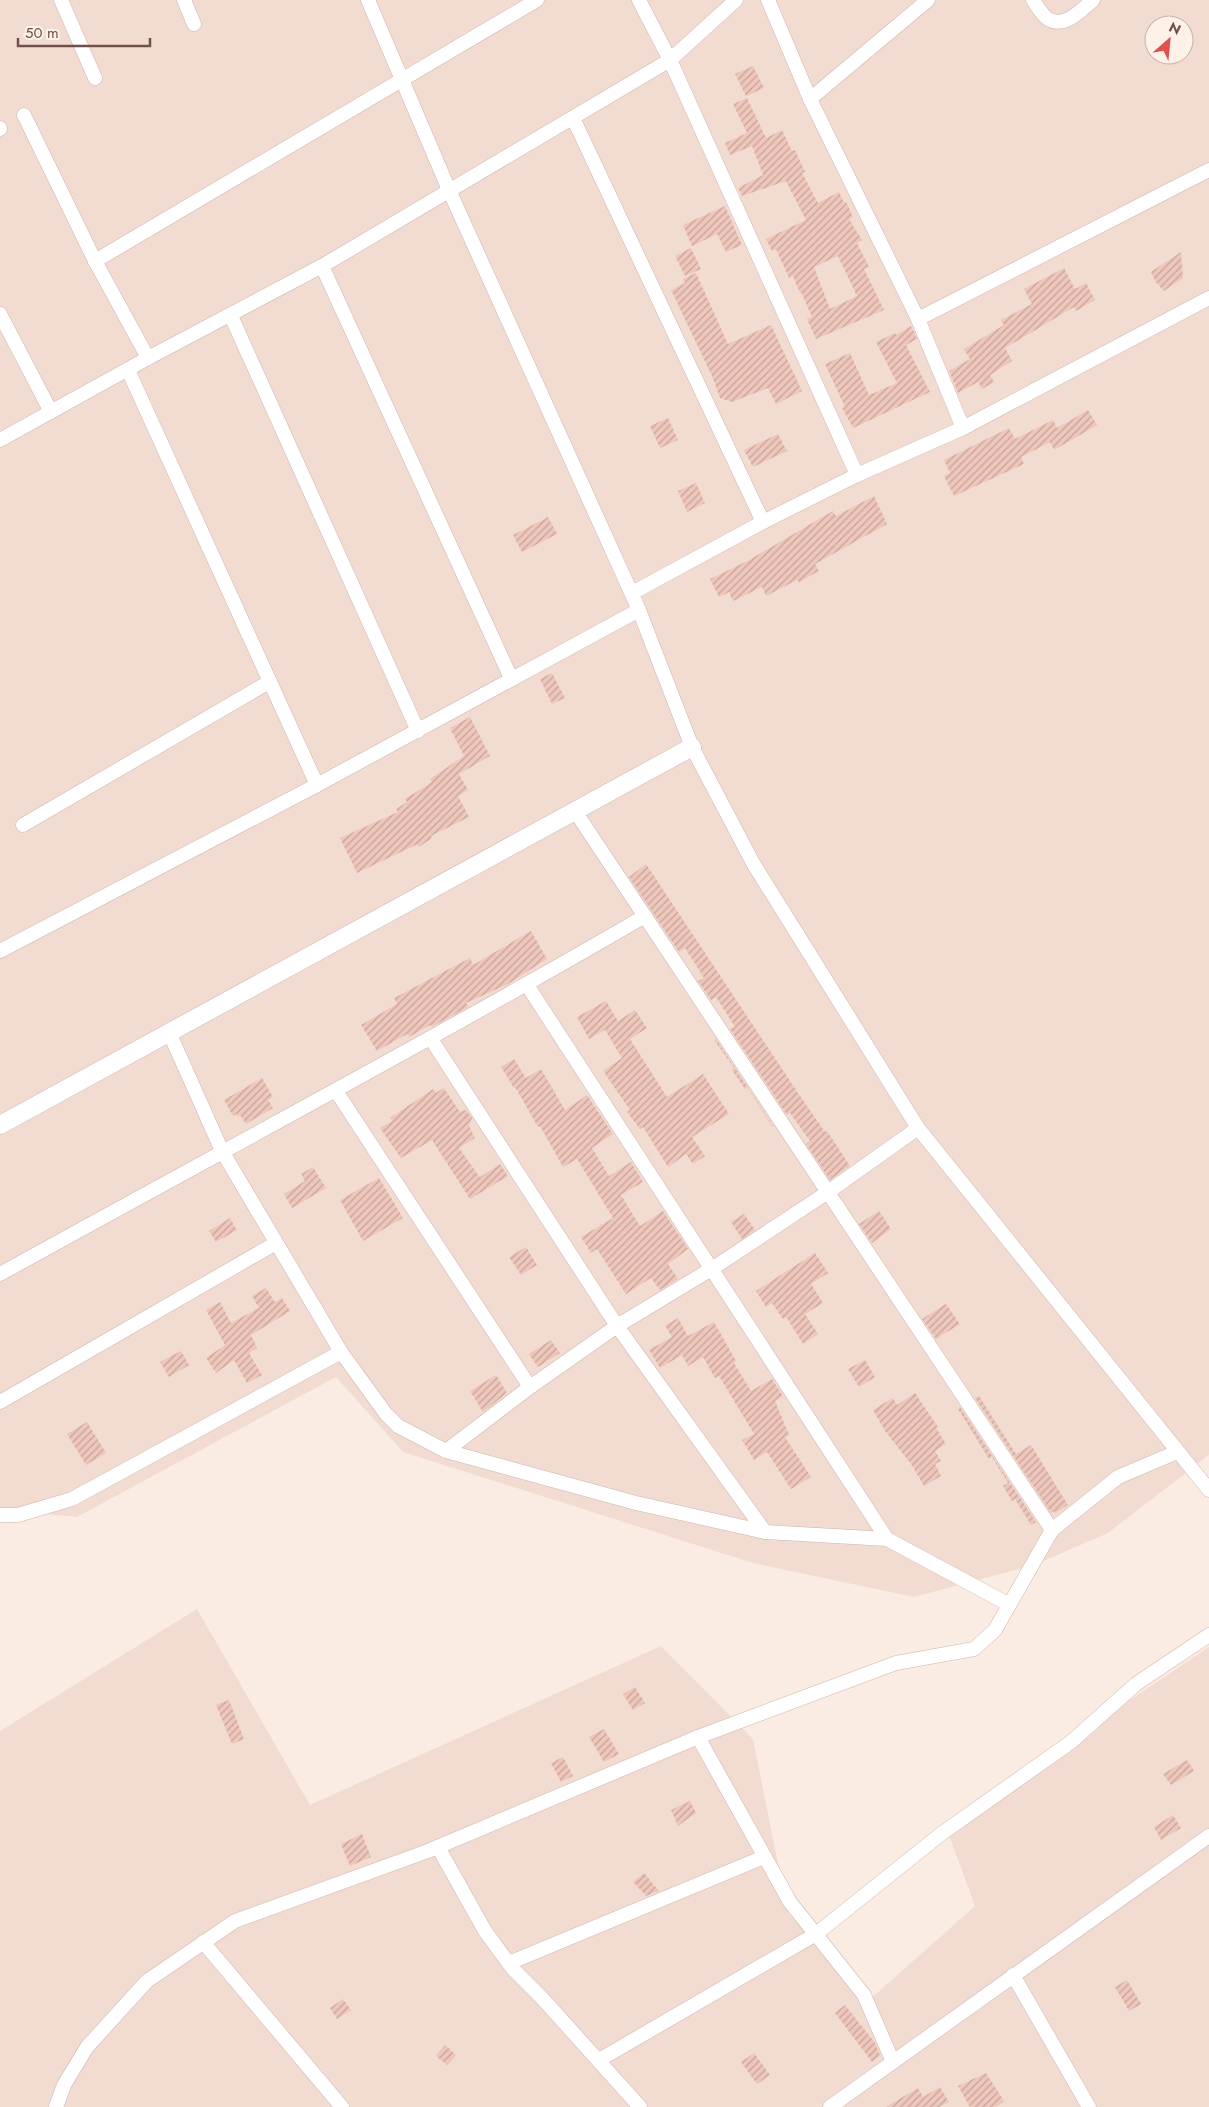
<svg xmlns="http://www.w3.org/2000/svg" width="1209" height="2107" font-family="Jost,sans-serif">
  <style>
    .residential { fill: #f2dcd1; fill-rule: evenodd }
    .building { fill: url(#building-hatch); fill-rule: evenodd }
    .lines { fill: none; stroke-linecap: round; stroke-linejoin: round }
    .minor-casing { stroke: #cdb4ad; stroke-width: 15 }
    .tertiary-casing { stroke: #cdb4ad; stroke-width: 19 }
    .minor { stroke: #fff; stroke-width: 14 }
    .tertiary { stroke: #fff; stroke-width: 18 }
  </style>
  <defs>
    <pattern id="building-hatch" width="6" height="6" patternUnits="userSpaceOnUse" patternTransform="scale(1.25)"><rect width="6" height="6" fill="#eec6bb"/><path d="M-1 1l2-2M0 6l6-6M5 7l2-2" fill="none" stroke="#c5a39a"/></pattern>
  </defs>
  <rect width="100%" height="100%" fill="#faece2"/>
  <g class="residential">
    <path d="M 0,0 L 1209,0 L 1209,1455 L 1108,1533 L 1034,1565 L 914,1597 L 753,1563 L 403,1452 L 336,1377 L 77,1517 L 0,1510 ZM 1154,25 L 1184,25 L 1184,55 L 1154,55 Z"/>
    <polygon points="197,1609 310,1805 661,1646 753,1739 788,1913 867,2002 975,1906 945,1824 1209,1647 1209,2107 0,2107 0,1731"/>
  </g>
  <g class="building">
    <polygon points="753,66 764,88 746,96 735,74"/>
    <path d="M 747,98 L 766,138 L 782,130 L 792,151 L 795,150 L 805,172 L 802,173 L 818,203 L 839,192 L 844,203 L 846,202 L 853,217 L 849,219 L 862,240 L 857,243 L 869,267 L 864,269 L 884,310 L 816,339 L 807,319 L 812,317 L 801,292 L 800,293 L 793,276 L 789,278 L 776,249 L 772,251 L 766,239 L 806,220 L 786,181 L 742,196 L 738,188 L 763,175 L 752,146 L 730,155 L 725,143 L 747,133 L 733,104 ZM 838,256 L 857,296 L 830,309 L 814,267 Z"/>
    <polygon points="725,206 742,245 726,252 717,234 692,246 683,225"/>
    <polygon points="691,248 701,269 685,276 675,256"/>
    <polygon points="1181,252 1183,278 1164,291 1155,281 1151,272"/>
    <polygon points="1064,268 1075,289 1086,283 1095,300 1076,311 1074,307 1005,348 1012,361 990,375 994,382 982,389 978,382 958,393 949,371 970,359 964,349 1004,325 1001,320 1032,304 1024,289"/>
    <polygon points="696,273 728,344 771,325 802,391 776,404 768,388 732,402 720,398 712,376 671,290 685,283 683,279"/>
    <polygon points="911,326 917,339 906,345 930,392 853,428 842,408 845,407 825,364 850,353 869,395 897,383 876,342 895,333 896,335"/>
    <polygon points="1088,410 1097,425 1054,450 1050,442 1021,457 1024,464 954,496 944,476 950,473 944,460 1009,428 1015,439 1053,420 1057,428"/>
    <polygon points="668,418 678,440 660,448 650,426"/>
    <polygon points="778,434 787,451 753,467 744,450"/>
    <polygon points="696,483 705,503 687,512 678,491"/>
    <polygon points="874,496 887,524 815,564 819,571 799,582 797,580 766,596 762,587 733,601 729,592 719,597 710,579 749,560 833,511 836,516"/>
    <polygon points="548,517 557,534 522,552 513,535"/>
    <polygon points="552,673 565,698 552,704 540,679"/>
    <polygon points="470,717 490,756 459,774 468,790 458,796 469,817 431,836 432,838 419,847 418,844 357,873 340,838 398,812 396,809 407,802 405,799 432,782 430,779 464,756 450,728"/>
    <polygon points="646,864 798,1093 825,1132 827,1131 850,1166 830,1180 806,1144 810,1141 790,1113 787,1115 730,1029 735,1027 716,997 711,1000 698,981 704,978 685,948 679,952 629,877"/>
    <polygon points="531,931 547,959 508,984 466,1003 468,1007 432,1027 430,1025 409,1037 407,1034 377,1051 361,1025 397,1004 394,998 470,958 473,965"/>
    <polygon points="606,1001 618,1021 635,1010 647,1028 630,1039 667,1097 703,1074 729,1114 692,1137 705,1156 693,1164 686,1154 668,1167 643,1127 640,1129 627,1112 630,1110 603,1071 622,1058 605,1030 589,1039 577,1017"/>
    <polygon points="716,1039 773,1126 772,1126 747,1087 745,1089 732,1070 734,1068 715,1041"/>
    <polygon points="514,1059 526,1078 541,1069 565,1110 587,1095 613,1134 592,1148 609,1176 631,1162 643,1182 621,1195 640,1226 663,1211 688,1249 668,1264 678,1279 660,1290 651,1278 626,1294 597,1249 591,1253 581,1237 613,1218 577,1159 563,1167 540,1126 538,1127 515,1087 514,1088 501,1067"/>
    <polygon points="262,1078 273,1097 268,1100 273,1108 246,1124 240,1115 238,1117 236,1114 233,1116 224,1100"/>
    <polygon points="444,1088 460,1112 466,1110 472,1118 469,1126 475,1138 459,1148 484,1183 480,1177 500,1164 508,1176 470,1199 432,1140 401,1158 380,1128 392,1121 390,1118 433,1089 436,1093"/>
    <polygon points="313,1167 326,1188 292,1208 284,1194 305,1181 301,1174"/>
    <polygon points="379,1178 403,1218 363,1241 340,1200"/>
    <polygon points="879,1211 891,1229 872,1243 859,1224"/>
    <polygon points="744,1214 755,1230 742,1239 731,1222"/>
    <polygon points="230,1218 237,1230 216,1242 209,1231"/>
    <polygon points="526,1247 537,1265 521,1275 509,1257"/>
    <polygon points="815,1253 828,1273 811,1284 823,1303 805,1314 818,1334 803,1344 786,1317 783,1319 772,1303 766,1307 756,1291"/>
    <polygon points="266,1288 275,1302 282,1298 290,1311 251,1335 257,1348 249,1353 262,1375 247,1383 234,1360 216,1373 206,1358 225,1345 206,1310 220,1302 231,1323 259,1308 252,1296"/>
    <polygon points="946,1304 960,1324 936,1339 922,1319"/>
    <polygon points="678,1318 688,1336 714,1322 736,1361 734,1363 751,1391 772,1379 783,1396 775,1401 789,1435 785,1437 811,1477 791,1489 767,1452 754,1460 742,1440 754,1434 719,1376 715,1378 703,1357 688,1366 682,1355 660,1368 649,1350 672,1337 665,1326"/>
    <polygon points="551,1340 560,1353 538,1367 529,1354"/>
    <polygon points="181,1351 189,1365 169,1377 160,1362"/>
    <polygon points="865,1360 875,1377 859,1387 848,1369"/>
    <polygon points="496,1375 507,1393 483,1412 470,1391"/>
    <polygon points="915,1393 938,1427 936,1428 946,1444 935,1451 941,1461 935,1464 941,1476 924,1486 911,1464 885,1431 873,1410 893,1398 897,1405"/>
    <polygon points="979,1396 1016,1454 1031,1445 1068,1505 1055,1513 1054,1511 1051,1513 975,1398"/>
    <polygon points="960,1407 1036,1522 1031,1525 1015,1499 1012,1501 1003,1486 1008,1483 992,1457 989,1459 958,1409"/>
    <polygon points="87,1422 106,1453 86,1465 67,1434"/>
    <polygon points="635,1687 645,1703 633,1710 623,1694"/>
    <polygon points="229,1700 244,1739 232,1744 216,1705"/>
    <polygon points="604,1729 619,1754 604,1762 589,1737"/>
    <polygon points="563,1757 573,1776 561,1782 551,1763"/>
    <polygon points="1187,1760 1194,1771 1171,1785 1163,1774"/>
    <polygon points="690,1801 696,1813 678,1826 671,1810"/>
    <polygon points="1173,1815 1181,1828 1161,1840 1154,1827"/>
    <polygon points="362,1834 371,1857 350,1866 341,1844"/>
    <polygon points="644,1873 659,1891 646,1896 633,1882"/>
    <polygon points="1127,1980 1141,2004 1129,2011 1115,1987"/>
    <polygon points="343,1999 351,2010 337,2019 330,2008"/>
    <polygon points="845,2005 875,2043 880,2055 872,2062 835,2013"/>
    <polygon points="445,2045 456,2055 447,2065 436,2056"/>
    <polygon points="754,2053 770,2075 757,2084 741,2062"/>
    <polygon points="986,2073 1004,2101 996,2107 970,2107 958,2086"/>
    <polygon points="940,2087 949,2102 939,2107 886,2107 918,2088 923,2097"/>
  </g>
  <g class="lines">
    <defs>
      <g id="minor">
        <polyline points="61,0 95,78"/>
        <polyline points="184,0 194,24"/>
        <polyline points="368,0 449,190 639,610 692,747 753,863 918,1128 1209,1490"/>
        <polyline points="639,0 670,60 857,475"/>
        <polyline points="768,0 810,99 918,319 963,428"/>
        <path d="M 1033,0 C 1037,6 1042,15 1048,19 C 1065,29 1081,10 1093,0"/>
        <polyline points="810,99 928,0"/>
        <polyline points="24,115 95,261 148,358"/>
        <polyline points="573,118 763,522"/>
        <polyline points="0,128 0,129"/>
        <polyline points="95,261 537,0"/>
        <polyline points="322,266 511,678"/>
        <polyline points="0,314 51,412"/>
        <polyline points="231,316 418,731"/>
        <polyline points="918,319 1209,170"/>
        <polyline points="128,370 317,785"/>
        <polyline points="0,440 148,358 322,266 670,60 736,0"/>
        <polyline points="632,593 763,522 857,475 963,428 1209,298"/>
        <polyline points="575,811 1052,1530"/>
        <polyline points="23,825 269,682"/>
        <polyline points="0,951 317,785 639,610"/>
        <polyline points="527,985 887,1539 1008,1604"/>
        <polyline points="169,1032 222,1151 341,1352 386,1414 398,1426 446,1451 636,1503 765,1532 887,1539"/>
        <polyline points="431,1039 617,1326 765,1532"/>
        <polyline points="336,1091 530,1387"/>
        <path d="M 0,1274 C 215,1155 432,1040 645,916"/>
        <polyline points="0,1402 276,1243"/>
        <polyline points="446,1451 530,1387 617,1326 713,1268 828,1192 918,1128"/>
        <polyline points="0,1515 18,1515 72,1499 341,1352"/>
        <polyline points="698,1737 790,1902 864,1995 893,2062"/>
        <polyline points="438,1847 485,1931 513,1969 542,1998 640,2107"/>
        <polyline points="203,1942 342,2107"/>
        <polyline points="509,1963 764,1857"/>
        <polyline points="1013,1975 1089,2107"/>
        <polyline points="599,2060 816,1934 941,1834 1071,1742 1136,1684 1209,1635"/>
        <polyline points="56,2107 64,2085 87,2047 147,1981 235,1921 428,1851 698,1737 896,1663 974,1649 995,1630 1052,1530 1118,1477 1177,1452"/>
        <polyline points="830,2107 1209,1836"/>
      </g>
      <polyline id="tertiary" points="0,1125 692,747"/>
    </defs>
    <use href="#minor" class="minor-casing"/>
    <use href="#tertiary" class="tertiary-casing"/>
    <use href="#minor" class="minor"/>
    <use href="#tertiary" class="tertiary"/>
  </g>
  <g transform="translate(1169 40) rotate(27)"><circle r="24" fill="#fef1e8" stroke="#c5b1a9"/>
  <path d="M0-4L9 19L0 12L-9 19Z" fill="#de514e"/>
  <text y="-8" font-size="14" font-weight="bold" text-anchor="middle" fill="#70504a">N</text>
  </g>
  <path d="M18 38v8h132v-8" fill="none" stroke="#70504a" stroke-width="2.5"/>
  <text x="25" y="38" font-size="15" fill="#70504a" stroke="#fef1e8" stroke-width="4" paint-order="stroke">50 m</text>
</svg>
